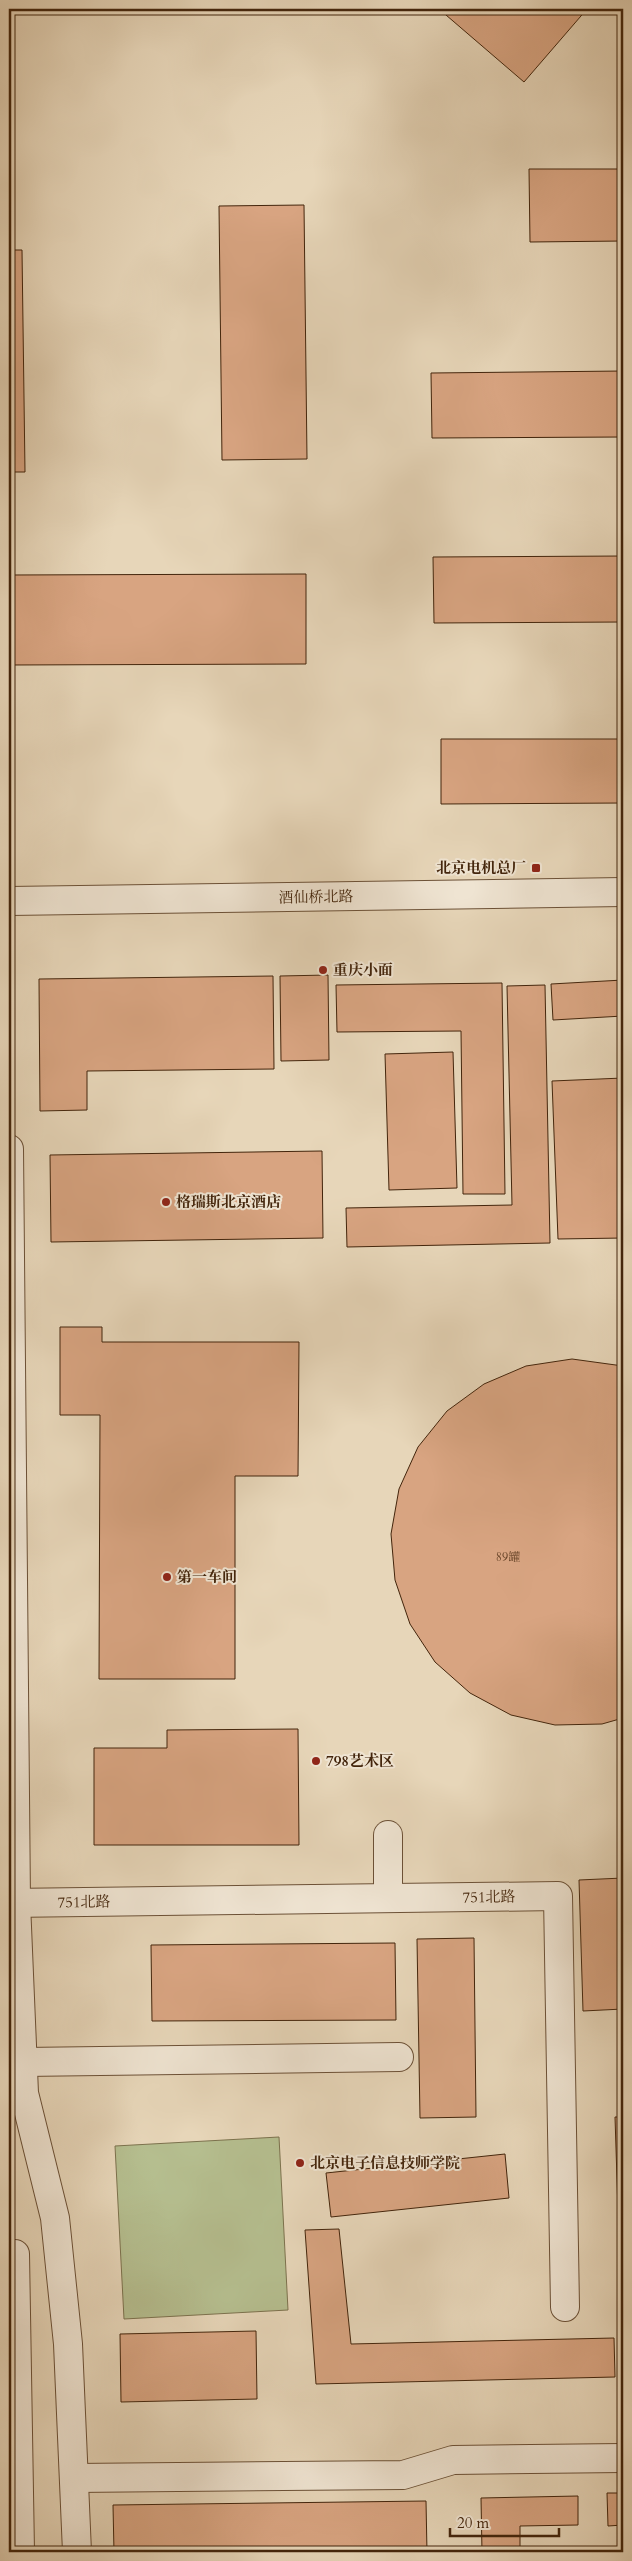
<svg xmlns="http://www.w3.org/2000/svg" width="632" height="2561" font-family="Cardo,'Noto Serif SC',serif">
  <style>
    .green { fill: #b5be8f; stroke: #7c724e }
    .building { fill: #d8a481; stroke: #43250c }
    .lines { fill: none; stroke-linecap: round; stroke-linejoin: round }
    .minor-casing { stroke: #6c5137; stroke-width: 30 }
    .minor { stroke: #efe4d2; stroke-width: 28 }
    .poi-dot { fill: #8f2418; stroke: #efe4d2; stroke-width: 2 }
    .labels { text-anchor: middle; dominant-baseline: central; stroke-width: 4; stroke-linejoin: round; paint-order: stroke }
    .number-label { font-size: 12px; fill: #684529 }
    .poi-label { font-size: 15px; font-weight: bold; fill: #43250c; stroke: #efe4d2; text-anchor: start }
    .street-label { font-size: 15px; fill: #43250c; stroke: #efe4d2 }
  </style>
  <rect width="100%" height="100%" fill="#e7d6b9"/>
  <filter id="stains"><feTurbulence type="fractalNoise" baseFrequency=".004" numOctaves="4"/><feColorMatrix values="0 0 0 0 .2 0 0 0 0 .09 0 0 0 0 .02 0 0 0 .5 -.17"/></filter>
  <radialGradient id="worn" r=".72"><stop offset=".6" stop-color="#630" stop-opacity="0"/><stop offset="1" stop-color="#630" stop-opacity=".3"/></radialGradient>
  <polygon class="green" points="279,2137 288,2310 124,2319 115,2146"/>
  <g class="building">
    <polygon points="439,9 587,9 524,82"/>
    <polygon points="529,169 623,169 623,241 530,242"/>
    <polygon points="304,205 307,459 222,460 219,206"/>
    <polygon points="9,250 22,250 25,472 9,472"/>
    <polygon points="623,371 623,437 432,438 431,373"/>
    <polygon points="623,556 623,622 434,623 433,557"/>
    <polygon points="306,574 306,664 9,665 9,575"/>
    <polygon points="441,739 623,739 623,803 441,804"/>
    <polygon points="328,975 329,1060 281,1061 280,976"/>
    <polygon points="273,976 274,1069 87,1071 87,1110 40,1111 39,979"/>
    <polygon points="623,980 623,1016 553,1020 551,984"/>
    <polygon points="502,983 505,1194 463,1194 461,1031 337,1032 336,985"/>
    <polygon points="545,985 550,1243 347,1247 346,1208 512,1205 507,986"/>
    <polygon points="453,1052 457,1188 389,1190 385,1054"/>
    <polygon points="623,1078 623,1238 558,1239 552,1081"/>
    <polygon points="322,1151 323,1238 51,1242 50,1155"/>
    <polygon points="60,1327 102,1327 102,1342 299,1342 298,1476 235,1476 235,1679 99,1679 100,1415 60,1415"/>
    <polygon points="572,1359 623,1366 623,1718 602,1724 555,1725 511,1715 470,1693 435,1662 410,1624 395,1580 391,1534 399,1489 418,1447 447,1411 484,1384 526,1366"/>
    <polygon points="298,1729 299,1845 94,1845 94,1748 167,1748 167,1730"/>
    <polygon points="623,1878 623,2009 583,2011 579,1880"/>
    <polygon points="474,1938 476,2117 420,2118 417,1939"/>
    <polygon points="395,1943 396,2020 152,2021 151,1945"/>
    <polygon points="615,2117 623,2117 623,2211 618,2211"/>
    <polygon points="505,2154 509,2198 331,2217 326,2173"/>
    <polygon points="339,2229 351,2344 614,2338 615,2377 316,2384 305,2230"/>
    <polygon points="256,2331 257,2399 121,2402 120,2334"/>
    <polygon points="607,2493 623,2493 623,2525 608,2526"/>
    <polygon points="578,2496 578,2525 520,2526 520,2552 482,2552 481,2498"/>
    <polygon points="426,2501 427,2552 114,2552 113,2505"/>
  </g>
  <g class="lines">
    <defs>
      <g id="minor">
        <polyline points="9,901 623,892"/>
        <polyline points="9,1149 16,1903 24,2093 55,2218 68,2344 77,2552"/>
        <polyline points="388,1835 388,1898"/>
        <polyline points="9,1903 558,1896 565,2307"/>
        <polyline points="23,2062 399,2057"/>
        <polyline points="9,2254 15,2254 20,2552"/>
        <polyline points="74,2478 403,2475 453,2460 623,2458"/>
      </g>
    </defs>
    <use href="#minor" class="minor-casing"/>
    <use href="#minor" class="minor"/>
  </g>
  <g class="poi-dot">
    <rect x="531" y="863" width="10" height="10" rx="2.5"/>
    <circle cx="323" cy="970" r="5"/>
    <circle cx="166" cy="1202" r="5"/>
    <circle cx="167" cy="1577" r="5"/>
    <circle cx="316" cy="1761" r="5"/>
    <circle cx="300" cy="2163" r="5"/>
  </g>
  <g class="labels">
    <g class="number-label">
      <text x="508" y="1557">89罐</text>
    </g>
    <g class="poi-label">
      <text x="526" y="868" text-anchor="end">北京电机总厂</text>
      <text x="333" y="970">重庆小面</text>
      <text x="176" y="1202">格瑞斯北京酒店</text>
      <text x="177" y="1577">第一车间</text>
      <text x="326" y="1761">798艺术区</text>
      <text x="310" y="2163">北京电子信息技师学院</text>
    </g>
    <g class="street-label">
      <text transform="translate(316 897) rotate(-1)">酒仙桥北路</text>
      <text transform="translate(489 1897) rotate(-1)">751北路</text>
      <text transform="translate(84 1902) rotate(-1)">751北路</text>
    </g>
  </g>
  <rect width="632" height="2561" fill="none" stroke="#e7d6b9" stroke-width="30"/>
  <rect x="10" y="10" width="612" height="2541" fill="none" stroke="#43250c" stroke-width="2.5"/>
  <rect x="15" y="15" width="602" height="2531" fill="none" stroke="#43250c"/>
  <path d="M450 2528v8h109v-8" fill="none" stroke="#43250c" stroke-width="2.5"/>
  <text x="457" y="2528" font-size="15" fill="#43250c" stroke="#efe4d2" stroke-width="4" paint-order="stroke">20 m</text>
  <rect width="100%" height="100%" filter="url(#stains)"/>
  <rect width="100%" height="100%" fill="url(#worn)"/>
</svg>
